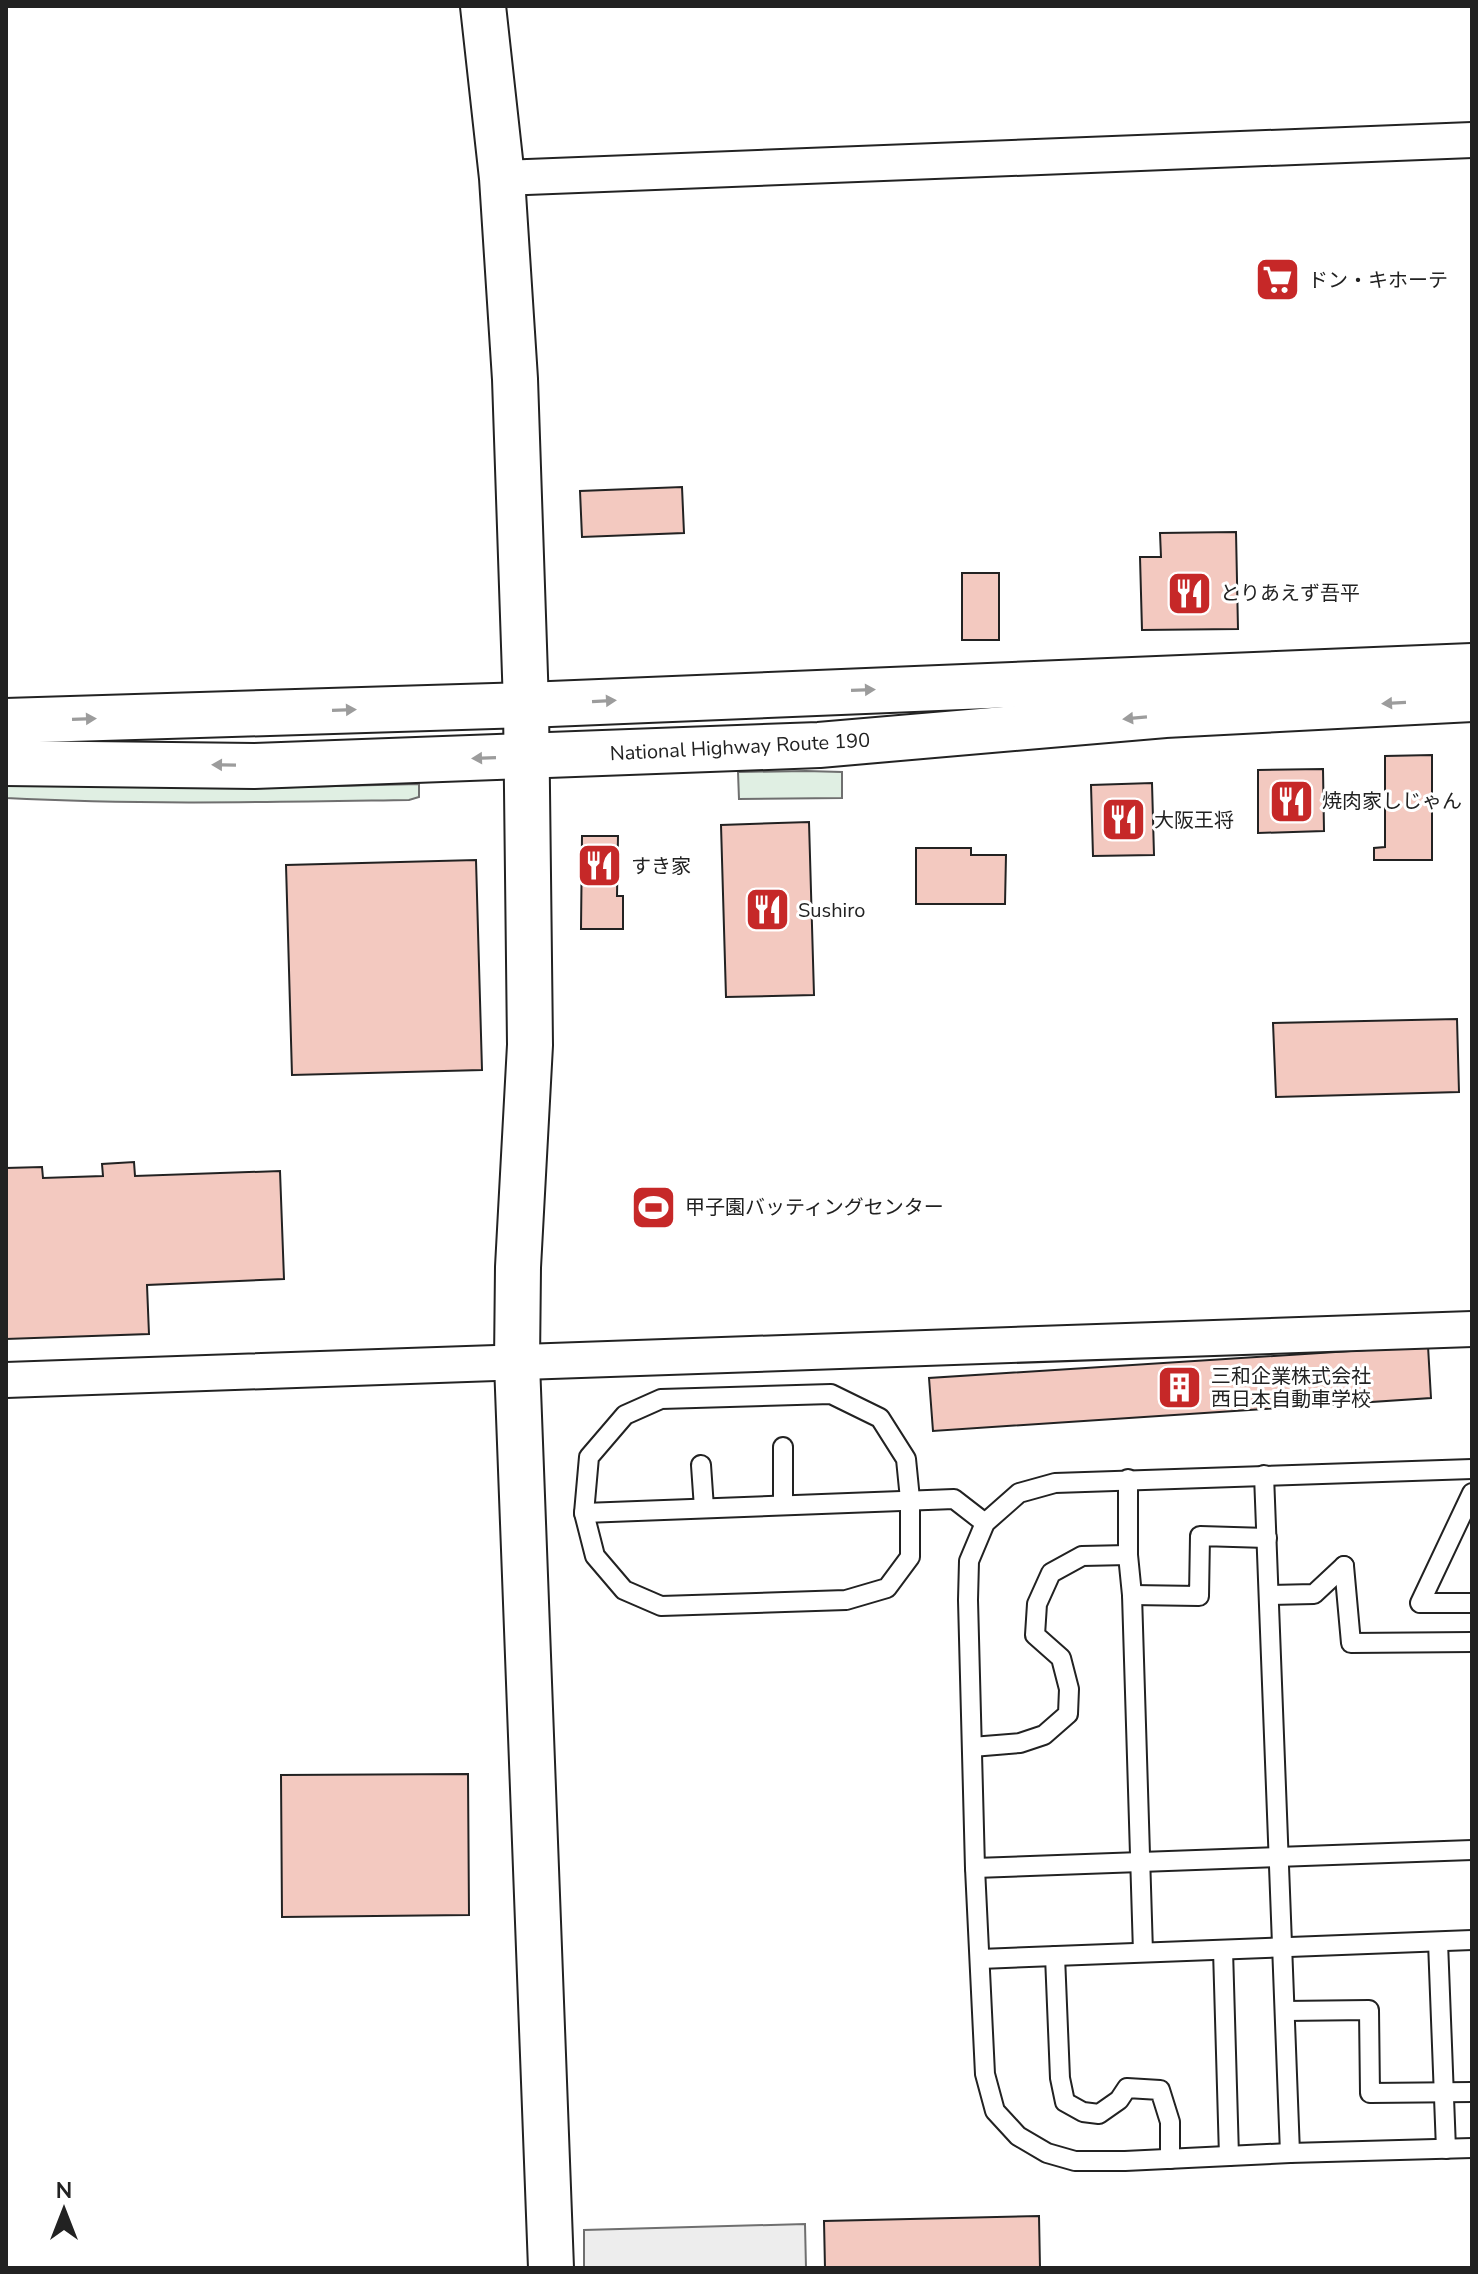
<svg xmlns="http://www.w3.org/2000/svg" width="1478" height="2274" font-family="'Nunito Sans','Noto Sans JP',sans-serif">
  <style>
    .green { fill: #e0efe3; stroke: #6f6f6f; stroke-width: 2 }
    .parking { fill: #ededed; stroke: #6f6f6f; stroke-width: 2 }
    .building { fill: #f3c9c0; stroke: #222; stroke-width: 2 }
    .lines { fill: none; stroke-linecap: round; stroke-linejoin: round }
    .lane-casing { stroke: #222; stroke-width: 22 }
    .street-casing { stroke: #222; stroke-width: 38 }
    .secondary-casing { stroke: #222; stroke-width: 48 }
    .highway-casing { stroke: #222; stroke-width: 48 }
    .lane { stroke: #fff; stroke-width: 18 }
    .street { stroke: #fff; stroke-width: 34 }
    .secondary { stroke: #fff; stroke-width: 44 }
    .highway { stroke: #fff; stroke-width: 44 }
    .oneway { fill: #9c9c9c }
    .labels { text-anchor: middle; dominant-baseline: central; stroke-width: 6; stroke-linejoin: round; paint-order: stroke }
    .poi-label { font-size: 20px; fill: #222; stroke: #fff; text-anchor: start }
    .street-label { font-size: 20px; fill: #222; stroke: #fff }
  </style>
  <rect width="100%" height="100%" fill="#fff"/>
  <g class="green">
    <polygon points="806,771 842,772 842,798 739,799 738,772"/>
    <path d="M 6,783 L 252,788 L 419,784 L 419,797 L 409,800 C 274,802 140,805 6,798 Z"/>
  </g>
  <polygon class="parking" points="805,2224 806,2268 584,2268 584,2230"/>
  <g class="building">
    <polygon points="682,487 684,533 582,537 580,491"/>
    <polygon points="1236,532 1238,629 1142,630 1140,557 1161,557 1160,533"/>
    <rect x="962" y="573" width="37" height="67"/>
    <polygon points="1432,755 1432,860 1374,860 1374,848 1385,847 1385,756"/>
    <polygon points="1323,769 1324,831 1258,833 1258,770"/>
    <polygon points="1152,783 1154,855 1093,856 1091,785"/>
    <polygon points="809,822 814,995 726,997 721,825"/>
    <polygon points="582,836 618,836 617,896 623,896 623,929 581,929"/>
    <polygon points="916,848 971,848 971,855 1006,855 1005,904 916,904"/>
    <polygon points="476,860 482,1070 292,1075 286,865"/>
    <polygon points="1457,1019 1459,1092 1276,1097 1273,1023"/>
    <polygon points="134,1162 135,1176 280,1171 284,1279 147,1285 149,1334 6,1339 6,1168 42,1167 43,1178 103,1176 102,1164"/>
    <polygon points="1428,1346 1431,1398 933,1431 929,1378"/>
    <polygon points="468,1774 469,1915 282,1917 281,1775"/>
    <polygon points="1039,2216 1040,2268 825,2268 824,2221"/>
  </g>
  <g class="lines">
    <defs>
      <g id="lane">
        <polygon points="831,1394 880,1418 906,1459 910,1499 910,1557 887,1588 846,1600 661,1606 624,1590 595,1556 584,1513 589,1457 625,1415 661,1399"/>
        <polyline points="783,1447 783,1504"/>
        <polyline points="701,1465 704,1508"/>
        <polyline points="1472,1469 1055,1483 1019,1493 985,1523 969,1561 968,1600 975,1868 985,2074 995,2111 1018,2136 1047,2153 1075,2161 1125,2161 1290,2153 1472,2148"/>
        <polyline points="1264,1475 1290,2153"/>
        <polyline points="1128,1479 1128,1555 1132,1595 1143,1952"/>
        <polyline points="1472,1493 1420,1603 1472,1603"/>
        <polyline points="584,1513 954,1499 985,1523"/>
        <polyline points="1344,1566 1351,1643 1472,1642"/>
        <polyline points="1132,1595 1199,1596 1200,1536 1267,1538"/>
        <polyline points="1269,1595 1314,1594 1344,1566"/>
        <polyline points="972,1747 1020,1743 1044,1735 1068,1714 1069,1689 1061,1658 1035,1635 1037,1604 1051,1573 1082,1556 1128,1555"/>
        <polyline points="975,1868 1472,1850"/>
        <polyline points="1438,1942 1446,2149"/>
        <polyline points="1223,1950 1229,2156"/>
        <polyline points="1055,1956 1060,2078 1065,2102 1083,2112 1099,2114 1119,2100 1127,2088 1160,2090 1170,2122 1170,2159"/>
        <polyline points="980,1959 1472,1940"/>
        <polyline points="1285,2011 1369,2010 1370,2093 1472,2092"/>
      </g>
      <g id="street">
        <polyline points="502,178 1472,140"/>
        <polyline points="6,1380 1472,1329"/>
      </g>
      <polyline id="secondary" points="483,6 502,178 515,379 526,705 530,1045 518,1267 517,1363 551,2268"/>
      <g id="highway">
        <polyline points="6,721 526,705 1472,666"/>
        <polyline points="6,763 254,766 819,745 1165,715 1472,699"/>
      </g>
    </defs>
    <use href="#lane" class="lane-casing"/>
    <use href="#street" class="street-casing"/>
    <use href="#secondary" class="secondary-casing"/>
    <use href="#highway" class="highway-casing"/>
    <use href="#lane" class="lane"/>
    <use href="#street" class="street"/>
    <use href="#secondary" class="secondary"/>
    <use href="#highway" class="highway"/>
  </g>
  <defs><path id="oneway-solid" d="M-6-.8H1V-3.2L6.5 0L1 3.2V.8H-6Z" transform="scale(2)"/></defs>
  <g class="oneway">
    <use href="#oneway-solid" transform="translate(863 690) rotate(-2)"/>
    <use href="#oneway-solid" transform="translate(604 701) rotate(-3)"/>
    <use href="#oneway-solid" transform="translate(1394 703) rotate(177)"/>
    <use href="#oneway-solid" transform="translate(344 710) rotate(-2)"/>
    <use href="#oneway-solid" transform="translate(1135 718) rotate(175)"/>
    <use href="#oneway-solid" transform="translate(84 719) rotate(-2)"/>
    <use href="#oneway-solid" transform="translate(484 758) rotate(178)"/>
    <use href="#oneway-solid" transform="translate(224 765) rotate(-179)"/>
  </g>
  <defs>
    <symbol id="supermarket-square" viewBox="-11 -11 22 22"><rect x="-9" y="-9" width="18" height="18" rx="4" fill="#c62828" stroke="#fff"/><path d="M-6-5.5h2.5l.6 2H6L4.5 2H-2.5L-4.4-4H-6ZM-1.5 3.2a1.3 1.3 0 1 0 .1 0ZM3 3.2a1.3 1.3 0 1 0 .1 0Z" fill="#fff"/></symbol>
    <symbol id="restaurant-square" viewBox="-11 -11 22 22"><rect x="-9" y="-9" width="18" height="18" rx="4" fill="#c62828" stroke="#fff"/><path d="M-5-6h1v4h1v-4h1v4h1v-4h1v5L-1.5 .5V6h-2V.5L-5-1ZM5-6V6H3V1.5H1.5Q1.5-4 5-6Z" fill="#fff"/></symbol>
    <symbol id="stadium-square" viewBox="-11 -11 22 22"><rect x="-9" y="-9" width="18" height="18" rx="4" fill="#c62828" stroke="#fff"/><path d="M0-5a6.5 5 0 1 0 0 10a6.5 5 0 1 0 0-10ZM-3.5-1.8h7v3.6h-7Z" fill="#fff"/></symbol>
    <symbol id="building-square" viewBox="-11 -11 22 22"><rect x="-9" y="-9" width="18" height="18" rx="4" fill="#c62828" stroke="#fff"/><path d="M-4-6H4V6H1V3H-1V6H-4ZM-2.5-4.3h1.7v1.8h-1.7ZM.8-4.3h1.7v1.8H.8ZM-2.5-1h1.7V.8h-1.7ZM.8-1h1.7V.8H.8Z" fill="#fff"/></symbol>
  </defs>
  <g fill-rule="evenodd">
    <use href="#supermarket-square" x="1252" y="254" width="51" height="51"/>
    <use href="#restaurant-square" x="1164" y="568" width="51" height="51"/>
    <use href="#restaurant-square" x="1266" y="776" width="51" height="51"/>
    <use href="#restaurant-square" x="1098" y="794" width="51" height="51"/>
    <use href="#restaurant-square" x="574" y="840" width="51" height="51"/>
    <use href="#restaurant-square" x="742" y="884" width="51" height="51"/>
    <use href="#stadium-square" x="628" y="1182" width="51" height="51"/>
    <use href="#building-square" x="1154" y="1362" width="51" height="51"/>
  </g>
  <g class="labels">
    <g class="poi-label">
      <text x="1308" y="280">ドン・キホーテ</text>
      <text x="1220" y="593">とりあえず吾平</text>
      <text x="1322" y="801">焼肉家しじゃん</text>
      <text x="1154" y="820">大阪王将</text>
      <text x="631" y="866">すき家</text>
      <text x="798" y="910">Sushiro</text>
      <text x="685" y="1207">甲子園バッティングセンター</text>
      <text x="1211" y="1376">三和企業株式会社<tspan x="1211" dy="23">西日本自動車学校</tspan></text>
    </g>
    <g class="street-label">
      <text transform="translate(740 747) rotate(-3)">National Highway Route 190</text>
    </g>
  </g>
  <rect width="1478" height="2274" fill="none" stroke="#222222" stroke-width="16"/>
  <g transform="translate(64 2210)" stroke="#ffffff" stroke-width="6" paint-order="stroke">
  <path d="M0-6L14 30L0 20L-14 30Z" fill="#222222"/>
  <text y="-12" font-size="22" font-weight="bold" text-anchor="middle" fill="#222222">N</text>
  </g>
</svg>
